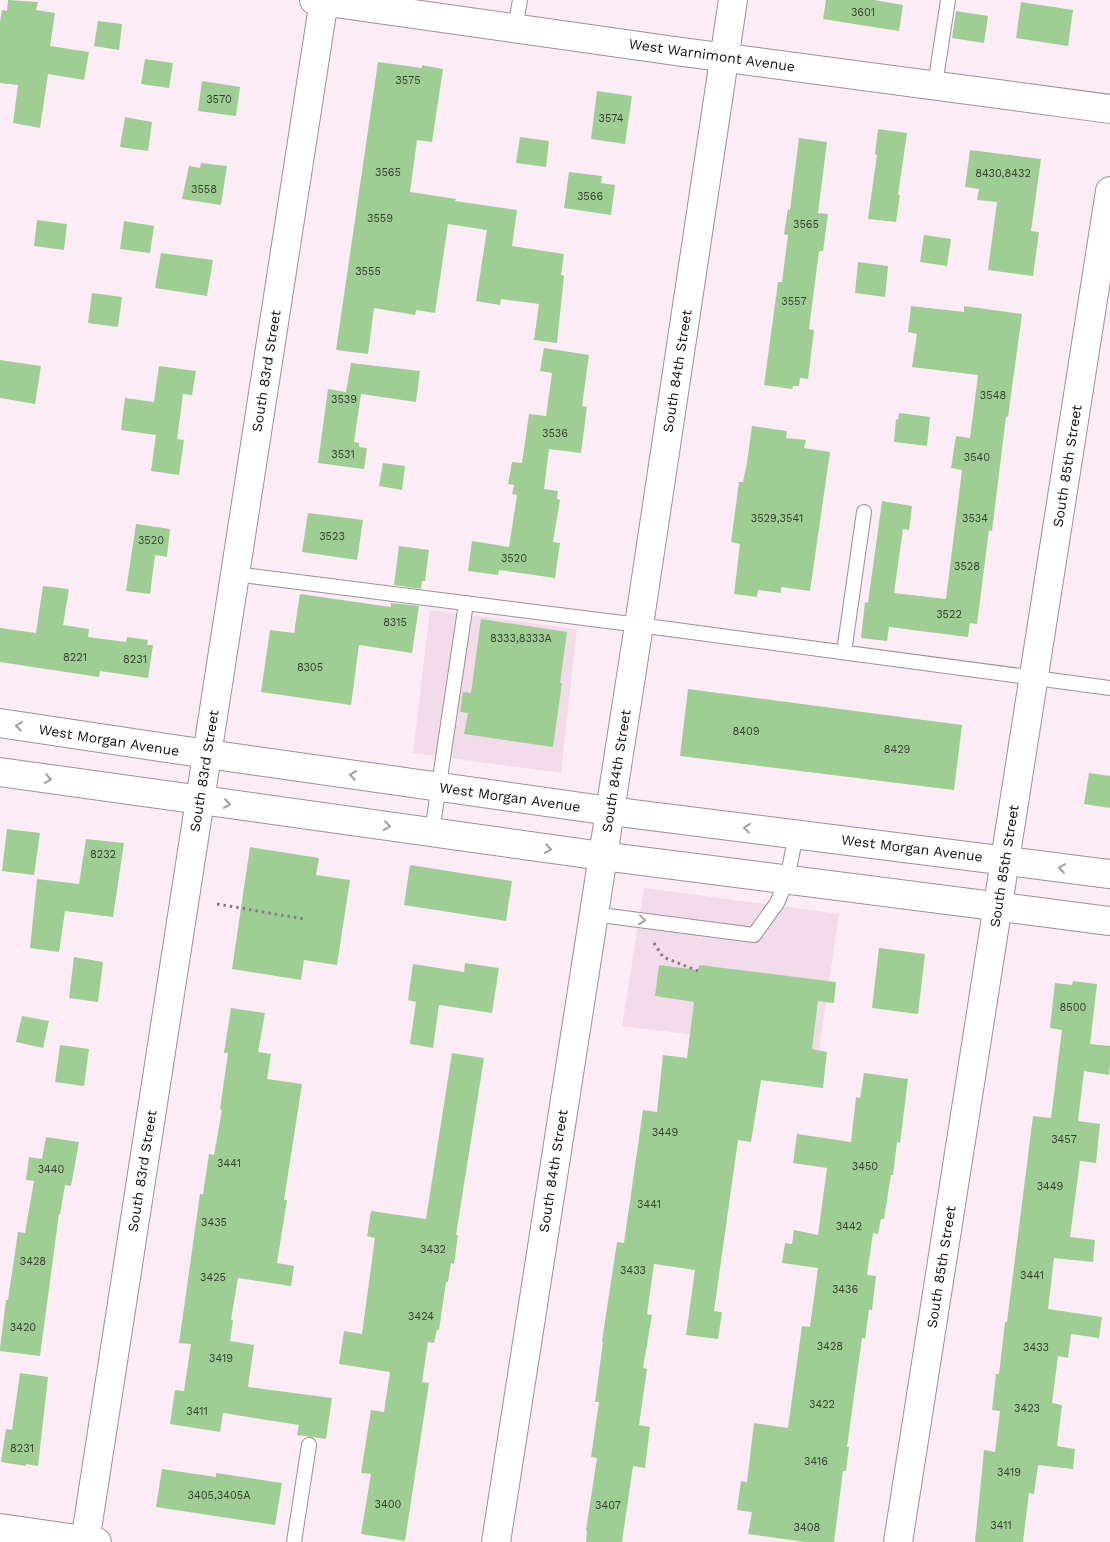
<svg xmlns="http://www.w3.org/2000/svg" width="1110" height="1542" font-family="'Work Sans',sans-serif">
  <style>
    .built { fill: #f2dce9 }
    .building { fill: #9fce94 }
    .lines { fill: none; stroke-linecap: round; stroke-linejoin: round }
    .service-casing { stroke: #9d8f97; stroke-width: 16 }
    .minor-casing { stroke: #9d8f97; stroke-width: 30 }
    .tertiary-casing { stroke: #9d8f97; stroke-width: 30 }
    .path { stroke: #877c83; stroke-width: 3; stroke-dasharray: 2.5 4; stroke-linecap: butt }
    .service { stroke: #fff; stroke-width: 14 }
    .minor { stroke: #fff; stroke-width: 28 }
    .tertiary { stroke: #fff; stroke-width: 28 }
    .oneway { stroke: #a19fa0 }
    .labels { text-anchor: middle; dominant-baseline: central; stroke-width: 4; stroke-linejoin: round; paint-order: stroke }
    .number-label { font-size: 11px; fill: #373e32 }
    .street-label { font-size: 14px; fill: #140e11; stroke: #fff }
  </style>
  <rect width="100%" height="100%" fill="#fcecf6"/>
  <g class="built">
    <polygon points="430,610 577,629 561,773 413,753"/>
    <polygon points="644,888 839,914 819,1050 622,1026"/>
  </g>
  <g class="building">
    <polygon points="8,0 38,2 36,10 55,13 50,46 89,52 84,80 48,74 40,128 13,123 18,85 0,83 0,22 2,10 7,11"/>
    <polygon points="826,0 874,0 903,5 899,31 823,19"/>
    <polygon points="1021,2 1073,10 1068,46 1016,38"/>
    <polygon points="956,11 988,16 984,43 952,38"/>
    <polygon points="98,21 122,24 119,50 94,46"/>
    <polygon points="145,59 173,63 169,88 141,84"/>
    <polygon points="378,62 422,68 422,65 443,69 432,142 417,140 410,192 456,199 455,201 517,210 512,246 564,254 561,275 564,276 557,343 534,340 539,304 501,299 500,305 476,301 487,230 448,224 435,313 416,310 415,315 374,308 368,354 336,350"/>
    <polygon points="202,81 240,87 236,116 198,111"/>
    <polygon points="597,91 632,96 625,144 591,139"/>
    <polygon points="125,117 152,122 148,151 120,147"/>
    <polygon points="878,129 907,133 898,195 900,195 896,222 868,219 877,155 875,154"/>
    <polygon points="520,137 549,141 546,167 516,163"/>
    <polygon points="799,138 827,142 818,213 828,214 823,251 819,251 809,329 814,330 808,379 800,378 799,386 793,386 792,389 764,385 778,282 782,282 788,235 784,234 788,209 790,210"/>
    <polygon points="970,150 1041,159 1031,231 1039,232 1033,276 988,270 997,202 977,200 979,189 965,187"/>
    <polygon points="201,163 227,166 221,205 182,199 189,166 200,168"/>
    <polygon points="569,172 602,176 601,183 615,185 611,215 564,208"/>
    <polygon points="37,220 67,224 64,250 34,246"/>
    <polygon points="124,221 154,226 150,253 120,249"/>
    <polygon points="924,235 951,239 947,266 920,262"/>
    <polygon points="161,253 213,260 207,296 155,288"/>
    <polygon points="858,262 888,266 885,297 855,293"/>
    <polygon points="92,293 122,297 118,327 88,323"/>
    <polygon points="911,306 964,312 964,306 1022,314 1008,417 1006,416 992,531 989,530 977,624 970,623 968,637 889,627 887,641 861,638 865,602 868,603 882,501 912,506 909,530 903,529 894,593 946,599 962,470 951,468 956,436 970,438 978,375 912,367 917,334 908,332"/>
    <polygon points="544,348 589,355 582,406 587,407 581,453 549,449 544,489 558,491 557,499 560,500 553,542 560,543 555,578 499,570 498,575 468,571 472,541 509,547 517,495 512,494 514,485 508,484 512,462 522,463 529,414 546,416 552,373 540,371"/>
    <polygon points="0,360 41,366 35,404 0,398"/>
    <polygon points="351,363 420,371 416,402 361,394 354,442 359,443 359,447 367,448 364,469 318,463 328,389 346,392"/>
    <polygon points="159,366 196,371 192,395 183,394 177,439 184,440 179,475 151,471 156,435 121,430 125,398 154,402"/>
    <polygon points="899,413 930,417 927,446 894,442 896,419 898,420"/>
    <polygon points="752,426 787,431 786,438 806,440 804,448 830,452 810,591 781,587 781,593 758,590 757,597 734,594 740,544 731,542 739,482 743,482 747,463"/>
    <polygon points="383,463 405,466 402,490 379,486"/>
    <polygon points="308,513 363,520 357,560 302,552"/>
    <polygon points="136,524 170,529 167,557 155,555 150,594 126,591"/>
    <polygon points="399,546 429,550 425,581 422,581 421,589 394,585"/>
    <polygon points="43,586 69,589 63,625 89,629 88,637 126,642 127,637 148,640 147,645 153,645 148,678 100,671 99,677 0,662 0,628 36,633"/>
    <polygon points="300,594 391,607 391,603 419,606 412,653 359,645 351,705 261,692 270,630 294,633"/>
    <polygon points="481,619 567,632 560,683 562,683 553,747 464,734 468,713 460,712 463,692 471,693"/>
    <polygon points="688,689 962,725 954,790 680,756"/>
    <polygon points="1089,773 1110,776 1110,808 1084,804"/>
    <polygon points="7,829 40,833 34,875 2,871"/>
    <polygon points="86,839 124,843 113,917 65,911 59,952 30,948 37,879 79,884"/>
    <polygon points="250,847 319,858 316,875 350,880 337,965 304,960 301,980 232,969"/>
    <polygon points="410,865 512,881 506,921 404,905"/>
    <polygon points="879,948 925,954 918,1014 872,1008"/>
    <polygon points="74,957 103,962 98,1002 69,998"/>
    <polygon points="465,963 499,968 492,1013 439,1005 433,1048 410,1044 416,1002 408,1000 413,964 464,972"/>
    <polygon points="659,965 698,970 699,965 836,982 834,1003 818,1001 812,1049 827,1052 823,1088 761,1080 751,1142 738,1140 714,1311 722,1312 718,1339 686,1335 695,1270 654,1264 647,1314 652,1315 643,1368 647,1369 639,1425 650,1427 645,1468 633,1466 622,1542 586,1542 587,1531 586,1530 597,1458 591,1457 599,1402 595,1402 603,1342 602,1341 617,1242 624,1243 643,1110 657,1112 663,1055 687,1058 694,1002 655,996"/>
    <polygon points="1073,981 1097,984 1090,1044 1110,1046 1110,1064 1109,1075 1084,1071 1078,1121 1100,1124 1096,1163 1080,1161 1070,1237 1095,1240 1093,1262 1054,1258 1048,1309 1102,1317 1099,1338 1071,1334 1068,1358 1058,1356 1052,1403 1062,1405 1057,1446 1075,1449 1073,1469 1038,1465 1034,1494 1029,1493 1023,1542 975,1542 984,1450 995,1452 1000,1411 992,1410 996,1374 999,1374 1005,1322 1007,1322 1033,1116 1051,1118 1062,1030 1050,1028 1055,983 1072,985"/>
    <polygon points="231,1008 265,1013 258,1052 271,1054 267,1079 302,1084 284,1200 287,1200 277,1263 294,1266 291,1286 238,1278 231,1320 233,1320 230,1341 254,1345 248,1387 332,1398 326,1439 297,1435 299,1425 223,1413 220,1432 170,1424 175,1390 184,1391 191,1344 179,1343 200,1194 203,1194 209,1154 214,1155 222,1110 220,1109 228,1053 224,1053"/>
    <polygon points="22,1016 49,1021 43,1048 16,1042"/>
    <polygon points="60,1045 89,1049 84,1086 55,1082"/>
    <polygon points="452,1053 484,1058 456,1235 458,1235 454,1264 451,1263 448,1282 446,1282 439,1330 437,1329 434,1343 428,1342 422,1382 429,1383 405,1541 361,1534 371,1474 361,1473 371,1410 384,1412 390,1372 339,1364 344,1331 362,1334 375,1238 367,1236 371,1211 426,1219"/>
    <polygon points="864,1073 908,1079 900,1143 897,1142 893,1175 891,1175 884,1219 881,1219 878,1234 873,1233 867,1275 876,1276 872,1310 869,1310 865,1339 862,1338 847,1447 849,1447 846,1471 843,1471 834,1542 806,1542 748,1534 752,1512 737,1510 741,1481 747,1482 754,1423 788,1428 802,1326 810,1327 818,1268 782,1263 785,1243 792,1244 794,1230 818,1235 827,1168 793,1163 797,1134 851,1142 856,1097 860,1098"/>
    <polygon points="46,1137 79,1142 71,1186 65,1185 60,1214 59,1214 40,1356 0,1351 0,1348 6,1300 8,1300 18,1232 25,1233 34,1181 26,1180 29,1157 42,1159"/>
    <polygon points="20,1373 48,1377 38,1466 26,1464 26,1466 1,1462 6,1429 12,1430"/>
    <polygon points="162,1469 216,1477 216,1473 282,1483 275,1525 156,1507"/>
  </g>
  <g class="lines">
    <defs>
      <g id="service">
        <polyline points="515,29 520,0"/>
        <polyline points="935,85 948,0"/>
        <polyline points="235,574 639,625 1110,688"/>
        <polyline points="844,652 864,512"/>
        <polyline points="432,832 466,603"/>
        <polyline points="593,914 754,935 777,903 787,880 796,834"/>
        <polyline points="294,1542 309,1445"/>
      </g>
      <g id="minor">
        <polyline points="314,0 675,51 1110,109"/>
        <polyline points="0,1528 97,1542"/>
        <polyline points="85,1542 324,0"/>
        <polyline points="898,1542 1110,191"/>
      </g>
      <g id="tertiary">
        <polyline points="0,723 207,754 610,811 1110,874"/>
        <polyline points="0,772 602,856 1110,921"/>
        <polyline points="496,1542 639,625 733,0"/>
      </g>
    </defs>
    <use href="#service" class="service-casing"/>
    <use href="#minor" class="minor-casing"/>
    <use href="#tertiary" class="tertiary-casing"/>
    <g class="path">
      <polyline points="217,904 304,919"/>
      <polyline points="654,943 663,957 698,971"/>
    </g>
    <use href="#service" class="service"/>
    <use href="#minor" class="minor"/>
    <use href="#tertiary" class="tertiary"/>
  </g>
  <defs><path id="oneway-chevron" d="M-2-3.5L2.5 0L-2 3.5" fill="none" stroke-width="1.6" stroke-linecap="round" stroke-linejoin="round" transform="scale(1.25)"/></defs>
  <g class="oneway">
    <use href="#oneway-chevron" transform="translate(19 726) rotate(-171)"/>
    <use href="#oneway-chevron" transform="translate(353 775) rotate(-172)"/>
    <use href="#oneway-chevron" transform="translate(48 779) rotate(8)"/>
    <use href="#oneway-chevron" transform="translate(227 804) rotate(8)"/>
    <use href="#oneway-chevron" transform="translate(387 826) rotate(8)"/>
    <use href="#oneway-chevron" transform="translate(747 828) rotate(-173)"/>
    <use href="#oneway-chevron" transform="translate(548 849) rotate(8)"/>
    <use href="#oneway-chevron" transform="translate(1062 868) rotate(-172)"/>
    <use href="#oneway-chevron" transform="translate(642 920) rotate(7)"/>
  </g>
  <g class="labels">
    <g class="number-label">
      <text x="863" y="12">3601</text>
      <text x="408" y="80">3575</text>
      <text x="219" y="99">3570</text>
      <text x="611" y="118">3574</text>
      <text x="388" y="172">3565</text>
      <text x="1003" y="173">8430,8432</text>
      <text x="204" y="189">3558</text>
      <text x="590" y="196">3566</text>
      <text x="380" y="218">3559</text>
      <text x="806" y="224">3565</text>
      <text x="368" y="271">3555</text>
      <text x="794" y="301">3557</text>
      <text x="993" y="395">3548</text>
      <text x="344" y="399">3539</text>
      <text x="555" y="433">3536</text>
      <text x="343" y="454">3531</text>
      <text x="977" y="457">3540</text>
      <text x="777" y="518">3529,3541</text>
      <text x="975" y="518">3534</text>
      <text x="332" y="536">3523</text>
      <text x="151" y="540">3520</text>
      <text x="514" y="558">3520</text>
      <text x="967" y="566">3528</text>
      <text x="949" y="614">3522</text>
      <text x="395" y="622">8315</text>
      <text x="521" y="638">8333,8333A</text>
      <text x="75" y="657">8221</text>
      <text x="135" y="659">8231</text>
      <text x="310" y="667">8305</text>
      <text x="746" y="731">8409</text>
      <text x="897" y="749">8429</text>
      <text x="103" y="854">8232</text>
      <text x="1073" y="1007">8500</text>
      <text x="665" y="1132">3449</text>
      <text x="1064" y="1139">3457</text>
      <text x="229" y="1163">3441</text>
      <text x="865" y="1166">3450</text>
      <text x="51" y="1169">3440</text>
      <text x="1050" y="1186">3449</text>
      <text x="649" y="1204">3441</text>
      <text x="214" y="1222">3435</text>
      <text x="849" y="1226">3442</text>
      <text x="433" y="1249">3432</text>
      <text x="33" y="1261">3428</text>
      <text x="633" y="1270">3433</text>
      <text x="1032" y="1275">3441</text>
      <text x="213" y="1277">3425</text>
      <text x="845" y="1289">3436</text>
      <text x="421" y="1316">3424</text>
      <text x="23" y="1327">3420</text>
      <text x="830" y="1346">3428</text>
      <text x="1036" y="1347">3433</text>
      <text x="221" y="1358">3419</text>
      <text x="822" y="1404">3422</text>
      <text x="1027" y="1408">3423</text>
      <text x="197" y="1411">3411</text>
      <text x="22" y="1448">8231</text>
      <text x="816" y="1461">3416</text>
      <text x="1009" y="1472">3419</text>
      <text x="219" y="1495">3405,3405A</text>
      <text x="388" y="1504">3400</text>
      <text x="608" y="1505">3407</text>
      <text x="1001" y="1525">3411</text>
      <text x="807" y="1527">3408</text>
    </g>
    <g class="street-label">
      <text transform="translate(712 55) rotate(8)">West Warnimont Avenue</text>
      <text transform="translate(266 371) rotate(-81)">South 83rd Street</text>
      <text transform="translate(677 371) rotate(-81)">South 84th Street</text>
      <text transform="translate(1067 466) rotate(-81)">South 85th Street</text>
      <text transform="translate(109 740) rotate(9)">West Morgan Avenue</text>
      <text transform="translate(204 771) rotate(-81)">South 83rd Street</text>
      <text transform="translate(616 771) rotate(-81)">South 84th Street</text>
      <text transform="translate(510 797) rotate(8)">West Morgan Avenue</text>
      <text transform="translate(912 848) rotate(7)">West Morgan Avenue</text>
      <text transform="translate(1004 866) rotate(-81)">South 85th Street</text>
      <text transform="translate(142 1171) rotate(-81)">South 83rd Street</text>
      <text transform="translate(553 1171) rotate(-81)">South 84th Street</text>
      <text transform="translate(941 1267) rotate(-81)">South 85th Street</text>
    </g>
  </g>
</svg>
